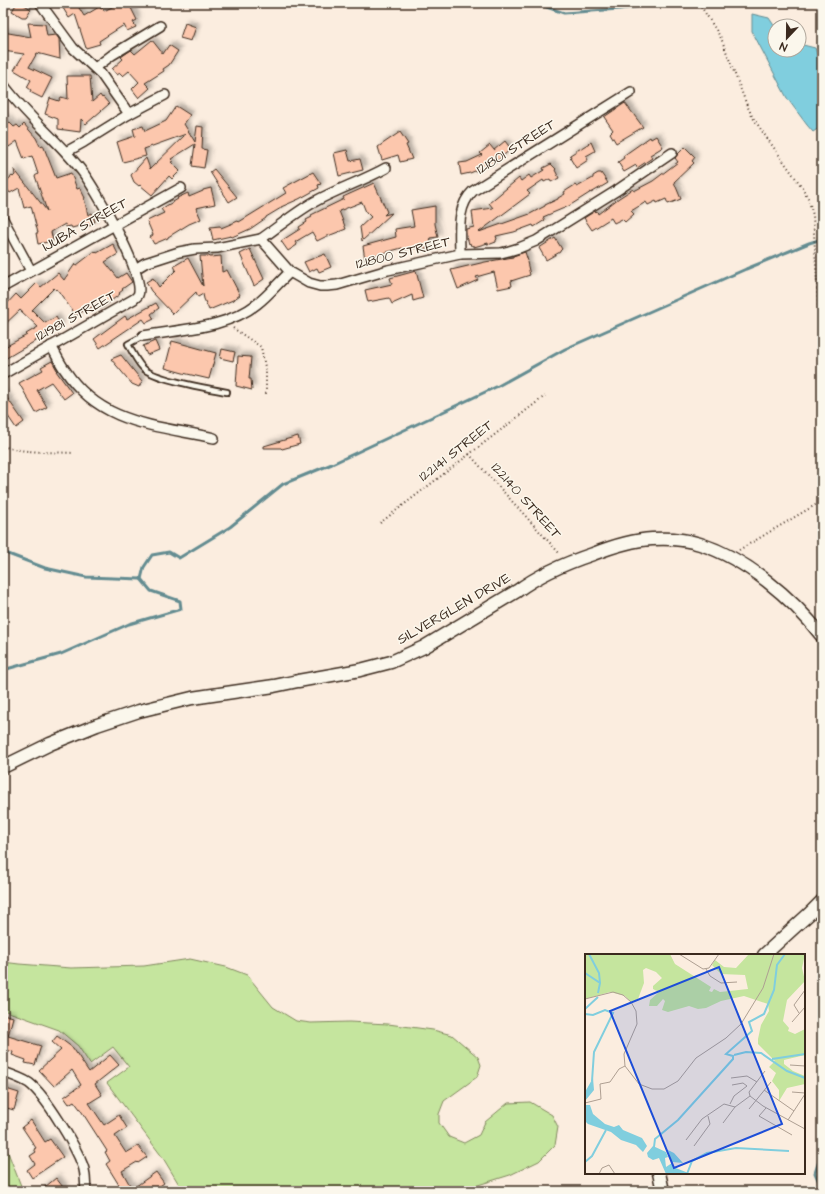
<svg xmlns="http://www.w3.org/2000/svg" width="825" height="1194" font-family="'Architects Daughter',sans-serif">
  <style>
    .green { fill: #c5e59e; stroke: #80885e }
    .water { fill: #80cede; stroke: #648c91 }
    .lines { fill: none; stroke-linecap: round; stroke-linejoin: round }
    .stream { stroke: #648c91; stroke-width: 3 }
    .building { fill: #fcc7ad; stroke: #3b2a1e; filter: url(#shadow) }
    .service-casing { stroke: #3b2a1e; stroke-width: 8 }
    .minor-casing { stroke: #3b2a1e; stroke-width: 12 }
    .tertiary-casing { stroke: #3b2a1e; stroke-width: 15 }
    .path { stroke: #3b2a1e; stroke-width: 2; stroke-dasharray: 1 3; stroke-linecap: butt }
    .service { stroke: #fbf7ec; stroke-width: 4.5 }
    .minor { stroke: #fbf7ec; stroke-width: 9 }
    .tertiary { stroke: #fbf7ec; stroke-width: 12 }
    .labels { text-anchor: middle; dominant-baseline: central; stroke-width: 3; stroke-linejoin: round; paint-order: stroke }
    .street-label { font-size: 14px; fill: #3b2a1e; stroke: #fbf7ec }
    .inset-river { fill: none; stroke: #80cede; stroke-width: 2 }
    .inset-road { fill: none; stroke: #ae9f92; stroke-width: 1 }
    .view { fill: #1d4ed8; fill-opacity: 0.15; stroke: #1d4ed8; stroke-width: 2 }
    .inset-edge { fill: none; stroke: #3b2a1e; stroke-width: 2 }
  </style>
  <defs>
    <filter id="shadow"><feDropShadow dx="3.5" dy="-3.5" stdDeviation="2" flood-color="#0004"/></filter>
  </defs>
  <rect width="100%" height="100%" fill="#fbeddf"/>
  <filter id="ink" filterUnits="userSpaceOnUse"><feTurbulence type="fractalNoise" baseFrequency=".025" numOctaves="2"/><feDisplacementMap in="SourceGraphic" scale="8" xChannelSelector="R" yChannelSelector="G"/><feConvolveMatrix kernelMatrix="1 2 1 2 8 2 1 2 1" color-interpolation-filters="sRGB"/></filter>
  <g filter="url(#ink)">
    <g class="green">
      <polygon points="190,959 226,967 247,975 273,1007 296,1021 311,1023 349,1022 388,1024 433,1030 452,1035 478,1057 481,1065 477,1077 444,1101 439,1114 439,1123 449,1137 464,1143 479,1135 485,1122 508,1103 530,1102 552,1115 558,1127 555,1145 539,1161 510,1175 459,1191 183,1191 163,1158 107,1083 129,1067 113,1047 90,1064 78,1046 59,1030 3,1010 3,962 19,964 71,968 144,966"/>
      <polygon points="3,1141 4,1142 23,1191 3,1191"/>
    </g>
    <polygon class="water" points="752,14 769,18 775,27 775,50 799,50 799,44 815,48 820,63 822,84 822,126 813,132 807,125 787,98 752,31"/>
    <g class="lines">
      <g class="stream">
        <polyline points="535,3 564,13 619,9 668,3"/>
        <polyline points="3,552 45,568 86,577 141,579"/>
        <polyline points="3,670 61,654 129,624 181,609 180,601 151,591 141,579 144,567 152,555 169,552 179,558 230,527 283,484 332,464 498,386 565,349 746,269 809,243 822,239"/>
        <polyline points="822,1152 815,1173 822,1189"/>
      </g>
    </g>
    <g class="building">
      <polygon points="17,3 21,3 31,9 26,17 22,17 12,11"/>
      <polygon points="60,3 76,3 84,16 99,7 101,9 103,8 104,11 120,3 123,3 126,8 130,6 137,20 133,22 136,27 127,31 124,25 99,41 100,44 86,48 75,14 69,18"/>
      <polygon points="28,23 45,24 47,36 56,35 59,39 60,59 37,53 29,67 52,78 42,98 30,92 31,90 27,87 31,80 14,70 24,54 3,51 3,32 31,37"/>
      <polygon points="185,23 196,27 191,41 180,38"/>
      <polygon points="152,40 163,54 169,45 178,51 169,65 163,69 164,71 145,83 150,88 139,98 132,89 139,82 129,71 123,76 120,73 117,75 112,69 123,59 121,57 131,50 135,54"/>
      <polygon points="67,76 90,76 92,102 100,95 102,98 103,97 109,104 86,124 81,119 80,132 58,129 58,119 45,114 50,98 59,101 61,97 68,99"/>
      <polygon points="625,103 643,127 616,143 610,133 613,130 604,117"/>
      <polygon points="176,106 190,115 184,124 195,142 197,126 203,127 202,149 207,150 204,168 192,166 195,144 171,159 173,161 171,162 180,171 172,179 169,176 152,195 140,185 139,186 134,182 131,175 146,158 150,169 186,134 144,149 146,156 123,162 117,142 135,136 133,129 143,126 145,131 166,121"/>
      <polygon points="3,116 14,127 17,125 20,128 24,124 36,138 40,146 43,145 56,178 71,173 77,189 80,188 85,198 84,198 88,215 92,213 95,222 92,223 92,225 83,227 83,225 72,228 71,226 66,227 65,224 51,232 53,241 38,244 36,233 38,233 31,206 24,208 19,188 10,193 3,184 12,176 13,177 15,175 14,169 47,211 35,176 38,174 32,156 24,159 17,141 9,147 3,140"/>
      <polygon points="400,132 408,144 406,145 412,159 400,162 398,155 382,160 378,147"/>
      <polygon points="656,136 663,147 650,155 652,158 637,168 636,165 624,172 618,162 624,158 623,156 650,137 651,139"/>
      <polygon points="505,141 511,149 491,166 490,165 470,173 461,175 459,163 467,162 482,155 480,153 490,145 494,150"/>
      <polygon points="591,142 595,151 586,156 588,160 576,168 570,158 571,157 570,155"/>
      <polygon points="685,147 695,157 692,161 694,163 674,182 681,199 668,204 666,199 657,203 656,201 648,205 646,202 631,211 634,214 625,222 622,219 614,223 611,218 592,230 584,218 595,211 596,212 597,211 598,214 619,198 633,189 634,191 653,181 678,162 675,158 678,154"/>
      <polygon points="347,150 350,161 360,159 363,170 339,176 334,153"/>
      <polygon points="551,164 556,169 555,170 559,178 551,182 550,179 544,182 543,180 527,191 530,194 479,232 530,214 545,206 545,205 558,199 558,198 565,194 564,192 575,185 577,187 593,178 593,176 598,173 601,173 608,183 591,193 591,192 569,206 543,217 545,220 534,227 533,225 514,232 496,236 497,239 496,240 496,242 488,245 488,243 474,247 474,245 471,246 470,243 469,244 466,233 466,229 474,227 472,211 493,208 489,203 519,178 521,181 529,175 531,178 544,170 543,168"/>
      <polygon points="214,169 237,197 229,202 210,172"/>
      <polygon points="313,172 321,184 318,185 319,188 299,199 281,207 281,208 266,217 266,218 250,229 232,237 231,236 213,240 210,227 220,226 221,228 238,221 239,222 286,193 283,188"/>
      <polygon points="374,183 387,212 384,215 392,213 362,241 360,227 371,217 366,212 362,202 339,211 346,229 328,236 327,236 317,241 312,232 295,242 297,245 288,251 281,241 300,229 299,227 307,222 306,220 312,217 311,215 344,199 343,197"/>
      <polygon points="211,188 215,204 196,208 201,219 189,224 168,237 168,238 154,244 150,237 153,235 147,221 164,213 161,209 178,199 177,198 188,193 189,197 203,191 203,190"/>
      <polygon points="435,206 435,224 438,237 430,238 432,247 420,249 420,247 403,250 402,248 376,255 377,258 365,260 363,246 396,237 395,229 414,226 411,210"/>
      <polygon points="555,238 562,249 560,251 560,252 546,260 539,248"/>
      <polygon points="113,244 118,254 105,262 118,278 126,273 132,282 122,289 123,290 119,293 120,294 103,307 99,309 95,305 87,310 86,309 76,316 57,289 56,290 54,288 32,310 45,323 56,317 61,326 3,360 3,348 27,335 26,334 38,327 20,310 3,326 3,308 16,294 21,299 37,283 41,287 58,273 64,280 75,264 77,265 95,251 97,253"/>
      <polygon points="250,249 264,279 254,286 240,254"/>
      <polygon points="525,252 528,261 527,262 530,275 511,281 512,286 498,289 494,272 476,277 478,280 458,289 451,270 485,262 513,257 513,256"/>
      <polygon points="325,254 331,267 319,272 317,268 309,272 304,262"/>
      <polygon points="200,256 209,256 210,257 221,256 222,272 227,270 240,295 233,300 209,310 204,299 203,294 198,297 196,292 173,314 151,291 146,282 153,278 159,287 176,270 174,266 188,258 203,286"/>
      <polygon points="416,271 423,298 413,301 412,295 392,304 389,298 368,302 365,290 392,284 390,278"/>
      <polygon points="156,303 159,308 151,314 154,319 146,323 143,319 100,348 94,339 125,316 127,319"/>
      <polygon points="155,341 159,350 147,355 143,346"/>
      <polygon points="172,341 216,353 209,379 183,373 165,368"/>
      <polygon points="222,349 235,352 233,361 220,358"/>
      <polygon points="121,355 142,381 139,387 132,384 111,359"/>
      <polygon points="238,356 251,357 249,379 251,379 252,390 236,386"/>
      <polygon points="52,361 57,370 56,371 72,393 64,399 51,382 37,390 47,407 36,413 19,383 43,370 41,367"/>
      <polygon points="3,392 24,422 16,428 3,409"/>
      <polygon points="298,436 300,444 282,449 281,448 264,448 264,446"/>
      <polygon points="3,1014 13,1017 8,1036 41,1046 35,1065 25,1063 26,1060 12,1055 13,1052 3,1049"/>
      <polygon points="57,1036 73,1048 89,1072 110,1055 119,1065 95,1084 102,1095 89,1103 104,1125 119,1115 127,1128 115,1136 126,1153 138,1146 147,1157 138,1163 137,1162 122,1171 132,1189 156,1172 164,1183 153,1191 121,1191 118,1186 119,1185 106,1164 110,1161 105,1152 107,1151 80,1109 74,1101 69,1104 64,1097 81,1085 72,1070 54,1086 39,1070 61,1050 52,1042"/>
      <polygon points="3,1088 19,1093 14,1110 3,1107"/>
      <polygon points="31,1120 45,1142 50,1139 63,1157 32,1178 27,1170 35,1164 30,1156 36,1152 34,1149 36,1148 22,1127"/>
      <polygon points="56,1178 66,1191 40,1191"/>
    </g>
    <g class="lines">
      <defs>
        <path id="service" d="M 143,336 L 128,344 C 131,350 138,363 143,368 C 153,379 210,389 227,392"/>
        <g id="minor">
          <polyline points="40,3 73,48 101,74 129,114 84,142 66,152"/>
          <polyline points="95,68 112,55 160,26"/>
          <path d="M 3,84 C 26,116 57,139 81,170 C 94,186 147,277 138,295 C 138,296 135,298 134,299 L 3,374"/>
          <polyline points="129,114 165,95"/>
          <polyline points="3,219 31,271"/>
          <path d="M 261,239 C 278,227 295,213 314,202 C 337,189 363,181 386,168"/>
          <path d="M 460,254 C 460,232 456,207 473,191 L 631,92"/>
          <polyline points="135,269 145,263 179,252 195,249 217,248 261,239 290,272 309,283 320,286 327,286 337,285 388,270 460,254 501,253 509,251 519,248 536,241 616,191 672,153"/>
          <polyline points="3,287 181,188"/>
          <path d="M 143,336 C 181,329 225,329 257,304 C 269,295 279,282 290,272"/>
          <path d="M 51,346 C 56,354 59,362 65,370 C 101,425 156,425 214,438"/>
          <path d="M 3,1072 C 12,1075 21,1078 29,1083 C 46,1096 75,1145 83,1166 C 86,1174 85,1183 86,1191"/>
        </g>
        <g id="tertiary">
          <path d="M 3,767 L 50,744 L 97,725 L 139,711 L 192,698 L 274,686 L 298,681 L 360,670 L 391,662 L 424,647 L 517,591 C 540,574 566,563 593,554 C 611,547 632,540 652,539 C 668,538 685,539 700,544 C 747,559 792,598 822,636"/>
          <polyline points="764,955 809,914 822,901"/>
          <polyline points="659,1173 663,1191"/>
        </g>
      </defs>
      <use href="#service" class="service-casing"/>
      <use href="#minor" class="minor-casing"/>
      <use href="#tertiary" class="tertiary-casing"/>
      <g class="path">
        <polyline points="699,3 721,38 746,103 752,116 764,134 802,187 808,198 813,215 822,370"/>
        <polyline points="233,328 261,347 266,372 266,395"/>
        <path d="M 3,446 C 21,453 54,452 74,453"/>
        <polyline points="469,454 560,554"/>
        <polyline points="380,523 545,396"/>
        <polyline points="739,550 822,501"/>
      </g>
      <use href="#service" class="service"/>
      <use href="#minor" class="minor"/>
      <use href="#tertiary" class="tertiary"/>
    </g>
  </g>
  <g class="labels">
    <g class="street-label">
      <text transform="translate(516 147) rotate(-32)">121801 STREET</text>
      <text transform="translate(85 225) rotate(-29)">IJUBA STREET</text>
      <text transform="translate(403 253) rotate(-14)">121800 STREET</text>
      <text transform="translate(76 316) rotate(-29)">121981 STREET</text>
      <text transform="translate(456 451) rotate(-38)">122141 STREET</text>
      <text transform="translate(526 501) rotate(48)">122140 STREET</text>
      <text transform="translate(454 609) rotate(-30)">SILVERGLEN DRIVE</text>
    </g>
  </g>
  <g transform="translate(585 954)">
    <rect width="220" height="220" fill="#fbeddf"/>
    <path d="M 0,0 L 85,0 L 90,10 L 126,33 L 124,37 L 127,38 L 129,35 L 135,38 L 163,35 L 160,21 L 136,20 L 127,11 L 130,6 L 139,13 L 151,14 L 164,0 L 220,0 L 217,14 L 220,27 L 202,46 L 198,67 L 204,74 L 203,77 L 210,80 L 220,75 L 220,101 L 199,106 L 199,110 L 208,117 L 220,122 L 220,130 L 202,134 L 194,147 L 194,136 L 187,127 L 191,119 L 184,113 L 190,107 L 173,90 L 173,85 L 176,71 L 184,57 L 183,50 L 159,42 L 136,47 L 121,54 L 113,55 L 104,52 L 83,58 L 77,56 L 80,47 L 78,45 L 72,52 L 64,52 L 65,46 L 74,38 L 68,35 L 68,32 L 77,24 L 71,18 L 61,14 L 58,16 L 59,29 L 53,45 L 46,48 L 40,42 L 25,38 L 0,45 Z" fill="#c5e59e"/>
    <path d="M 8,124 L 9,136 L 0,147 L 0,138 ZM 1,151 L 5,151 L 8,160 L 20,170 L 29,173 L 34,171 L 38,176 L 57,184 L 62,192 L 58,198 L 51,191 L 36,186 L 26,178 L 3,170 L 0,167 ZM 68,192 L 81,198 L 83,203 L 80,204 L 81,213 L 87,209 L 88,213 L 106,220 L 81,220 L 74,204 L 68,206 L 63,203 L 62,199 ZM 83,196 L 89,199 L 98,209 L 87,208 Z" fill="#80cede"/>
    <path class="inset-river" d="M 4,0 L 14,19 L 15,29M 0,19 L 15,29 L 13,39M 0,55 L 13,43M 0,60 L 8,61 L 20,56 L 28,59 L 9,98 L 7,127M 149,101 L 161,98 L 176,99 L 202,117 L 220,124M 187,105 L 220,100M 69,193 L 70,185 L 93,166 L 148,105 L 148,102 L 141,100 L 167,77 L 164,68 L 179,60 L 189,36 L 192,11 L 200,0M 0,208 L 7,202 L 21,176M 102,220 L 107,207 L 122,199 L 151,194 L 204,197"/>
    <path class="inset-road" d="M 94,0 L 118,15 L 124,14 L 134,0M 121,15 L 125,22 L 136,29 L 152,28M 0,45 L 28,38 L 38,41 L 46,48 L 51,57 L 52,70 L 39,100 L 40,112 L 54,130 L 67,135 L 79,135 L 93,127 L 111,104 L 141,84 L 156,70 L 178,34 L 189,0M 214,59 L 209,51 L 220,36M 207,68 L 220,53M 205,111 L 220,112M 146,124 L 162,122 L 172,128M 179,136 L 209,157M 207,138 L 220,139M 165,142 L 178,152 L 220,175M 165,142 L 164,138 L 180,117M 0,149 L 16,145 L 15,130 L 25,128 L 34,115 L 40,112M 145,150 L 149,142 L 162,132 L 158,129 L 147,131M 181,154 L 174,162 L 207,181M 164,155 L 186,128M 203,166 L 220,140M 138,169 L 150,153M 101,186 L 117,165 L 139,150 L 150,153 L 165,142M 109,192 L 125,170 L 123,162M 14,220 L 17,214 L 24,211 L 30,220"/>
    <path class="view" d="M 134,13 L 197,170 L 89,214 L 25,57 Z"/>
    <rect width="220" height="220" class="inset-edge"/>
  </g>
  <rect width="825" height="1194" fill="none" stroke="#fbf7ec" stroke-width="16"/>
  <rect x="8" y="8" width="809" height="1178" fill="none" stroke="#3b2a1e" stroke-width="1.5" filter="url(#ink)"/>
  <g transform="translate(787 38) rotate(202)"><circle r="19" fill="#fbf7ec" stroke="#aea59a"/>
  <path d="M0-3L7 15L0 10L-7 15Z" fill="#3b2a1e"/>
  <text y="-6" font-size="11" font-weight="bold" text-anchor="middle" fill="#3b2a1e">N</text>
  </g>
</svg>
